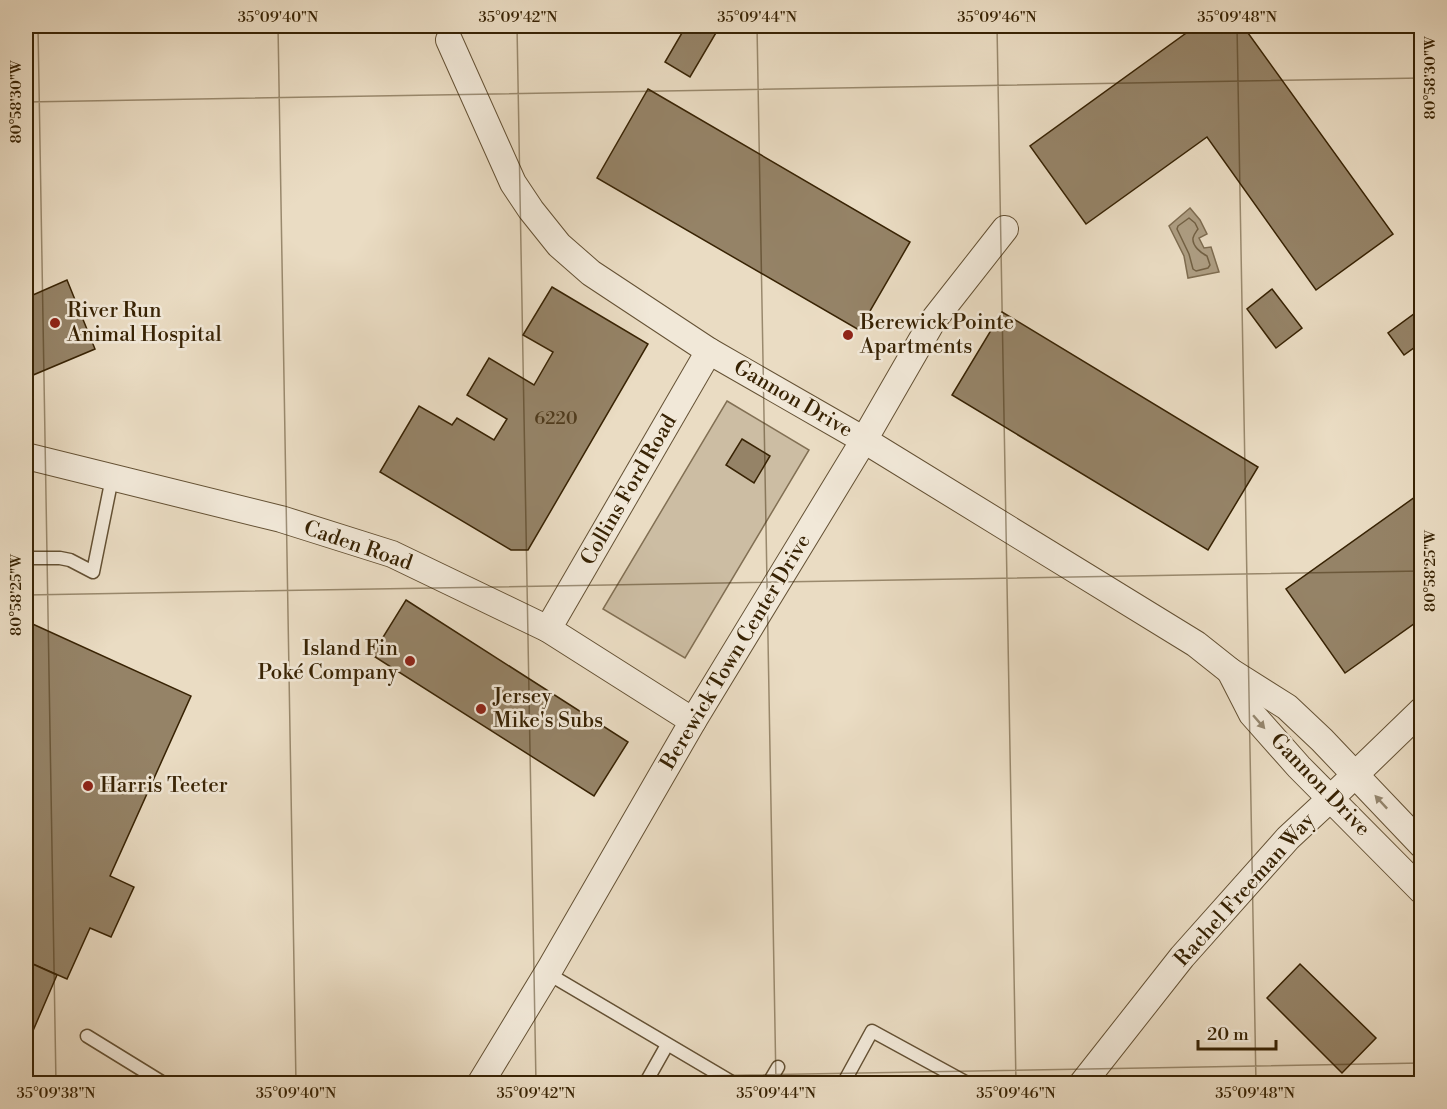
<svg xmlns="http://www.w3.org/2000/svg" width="1447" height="1109" font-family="'Libre Bodoni',serif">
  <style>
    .green { fill: #ccbda3; stroke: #827054; stroke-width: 1.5 }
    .water { fill: #ad9d82; stroke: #7e6c50; stroke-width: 1.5 }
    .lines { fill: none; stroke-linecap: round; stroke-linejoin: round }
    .shore { stroke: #726043; stroke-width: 1.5 }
    .building { fill: #958367; stroke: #382304; stroke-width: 1.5 }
    .service-casing { stroke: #645134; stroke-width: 15 }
    .minor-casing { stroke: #645134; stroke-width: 28 }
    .service { stroke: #f1e8d8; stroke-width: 12 }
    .minor { stroke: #f1e8d8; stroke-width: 26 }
    .oneway { fill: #94866e }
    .ticks { fill: none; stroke: #382304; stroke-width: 1.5; stroke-opacity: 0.45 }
    .poi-dot { fill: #8f2418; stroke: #f1e8d8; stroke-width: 2 }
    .labels { text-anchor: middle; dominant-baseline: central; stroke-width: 5; stroke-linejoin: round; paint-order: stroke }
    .number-label { font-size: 18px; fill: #4f3b1d }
    .poi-label { font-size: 21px; fill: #382304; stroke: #f1e8d8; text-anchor: start }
    .street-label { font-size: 21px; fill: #382304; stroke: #f1e8d8 }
    .neatline { fill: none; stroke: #382304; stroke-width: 2 }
    .ticks-label { font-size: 15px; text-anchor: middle; fill: #382304 }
  </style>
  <rect width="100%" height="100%" fill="#eadcc3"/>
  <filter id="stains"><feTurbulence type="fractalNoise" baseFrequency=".00333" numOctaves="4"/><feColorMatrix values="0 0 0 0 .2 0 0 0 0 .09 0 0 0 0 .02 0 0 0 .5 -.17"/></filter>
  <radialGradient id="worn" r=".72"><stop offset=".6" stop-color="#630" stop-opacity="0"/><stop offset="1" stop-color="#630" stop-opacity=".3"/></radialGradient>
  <polygon class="green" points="727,401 809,450 685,658 603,609"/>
  <polygon class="water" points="1190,208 1200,220 1207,234 1199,238 1204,248 1211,247 1219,272 1188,278 1184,256 1169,226"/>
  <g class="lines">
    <path class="shore" d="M 1189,218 L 1195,223 L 1198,229 C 1196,232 1194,234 1193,238 C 1192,246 1201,253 1207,256 L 1210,265 L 1208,268 L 1196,271 L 1193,269 L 1189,254 L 1177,229 L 1178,226 Z"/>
  </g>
  <g class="building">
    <polygon points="686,26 720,26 690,77 665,62"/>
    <polygon points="1196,26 1243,26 1393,234 1316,290 1207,137 1086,224 1030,146"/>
    <polygon points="648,89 910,242 859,330 597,178"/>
    <polygon points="67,280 95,349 26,378 26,298"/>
    <polygon points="552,287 648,344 528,550 511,550 380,472 419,406 452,425 457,418 494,440 507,419 467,395 489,358 534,385 553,352 523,335"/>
    <polygon points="1272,289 1302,328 1276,348 1247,309"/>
    <polygon points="1422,308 1422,342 1404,355 1388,333"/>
    <polygon points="1002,312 1258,467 1208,550 952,395"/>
    <polygon points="742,439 770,456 754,483 726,465"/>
    <polygon points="1422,492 1422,618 1345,673 1286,589"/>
    <polygon points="406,600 628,742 594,796 372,655"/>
    <polygon points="26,621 191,696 110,876 134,887 111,937 90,928 67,979 26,961"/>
    <polygon points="26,961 57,975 26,1047"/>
    <polygon points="1300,964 1376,1038 1342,1073 1267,998"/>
  </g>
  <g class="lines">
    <defs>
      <g id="service">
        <polyline points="26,558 60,558 70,560 93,572 112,478"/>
        <polyline points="547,973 735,1084"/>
        <polyline points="87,1036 165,1084"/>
        <polyline points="645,1084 667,1045"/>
        <polyline points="768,1084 778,1067"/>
        <polyline points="843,1084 872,1031 969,1084"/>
      </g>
      <g id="minor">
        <polyline points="449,40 513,183 531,210 559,245 591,273 709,351 864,440 1196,644 1230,671 1287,707 1322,740 1422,845"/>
        <polyline points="26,456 281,519 392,554 548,629 693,721"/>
        <polyline points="548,629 709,351"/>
        <polyline points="1230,671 1252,714 1299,767 1422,891"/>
        <polyline points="480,1084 551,967 693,721 864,440 932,322 1005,229"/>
        <polyline points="1082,1084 1182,957 1288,838 1330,799 1422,710"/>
      </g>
    </defs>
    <use href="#service" class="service-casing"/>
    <use href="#minor" class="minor-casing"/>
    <use href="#service" class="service"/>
    <use href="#minor" class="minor"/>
  </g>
  <defs><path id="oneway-solid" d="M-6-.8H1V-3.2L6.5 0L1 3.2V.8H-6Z" transform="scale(1.5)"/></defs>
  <g class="oneway">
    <use href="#oneway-solid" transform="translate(1259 722) rotate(49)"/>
    <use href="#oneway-solid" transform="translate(1381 802) rotate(-133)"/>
  </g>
  <path class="ticks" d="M 38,26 L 56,1084M 278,26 L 296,1084M 517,26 L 536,1084M 757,26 L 776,1084M 997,26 L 1016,1084M 1237,26 L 1256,1084M 26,102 L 1422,78M 26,595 L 1422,571M 252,1084 L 1422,1063"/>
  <g class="poi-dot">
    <circle cx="55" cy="323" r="6"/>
    <circle cx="848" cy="335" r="6"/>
    <circle cx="410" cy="661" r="6"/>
    <circle cx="481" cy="709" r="6"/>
    <circle cx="88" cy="786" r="6"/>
  </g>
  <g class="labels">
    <g class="number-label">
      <text x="556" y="418">6220</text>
    </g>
    <g class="poi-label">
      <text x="67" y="311">River Run<tspan x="67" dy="24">Animal Hospital</tspan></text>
      <text x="860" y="323">Berewick Pointe<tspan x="860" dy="24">Apartments</tspan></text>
      <text x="398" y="649" text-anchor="end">Island Fin<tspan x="398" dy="24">Poké Company</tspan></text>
      <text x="493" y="697">Jersey<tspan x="493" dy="24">Mike's Subs</tspan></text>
      <text x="100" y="786">Harris Teeter</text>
    </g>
    <g class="street-label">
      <text transform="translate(793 399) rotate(30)">Gannon Drive</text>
      <text transform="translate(629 490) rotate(-60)">Collins Ford Road</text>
      <text transform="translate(358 546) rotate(19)">Caden Road</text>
      <text transform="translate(736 652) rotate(-59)">Berewick Town Center Drive</text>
      <text transform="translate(1320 785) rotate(46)">Gannon Drive</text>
      <text transform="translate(1245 890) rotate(-48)">Rachel Freeman Way</text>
    </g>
  </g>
  <rect width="1447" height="1109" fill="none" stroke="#eadcc3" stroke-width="66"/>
  <path d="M1198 1040v9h78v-9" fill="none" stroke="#382304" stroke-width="3"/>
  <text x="1207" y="1040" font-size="18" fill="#382304" stroke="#f1e8d8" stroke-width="4.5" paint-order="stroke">20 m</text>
  <rect x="33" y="33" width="1381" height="1043" class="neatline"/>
  <g class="ticks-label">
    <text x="278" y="22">35°09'40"N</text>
    <text x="518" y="22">35°09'42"N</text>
    <text x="757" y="22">35°09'44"N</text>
    <text x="997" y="22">35°09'46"N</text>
    <text x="1237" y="22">35°09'48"N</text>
    <text transform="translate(1430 78) rotate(-90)" y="5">80°58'30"W</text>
    <text transform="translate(16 102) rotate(-90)" y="5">80°58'30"W</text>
    <text transform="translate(1430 571) rotate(-90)" y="5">80°58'25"W</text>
    <text transform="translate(16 595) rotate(-90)" y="5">80°58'25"W</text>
    <text x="56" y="1098">35°09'38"N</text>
    <text x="296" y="1098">35°09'40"N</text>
    <text x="536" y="1098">35°09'42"N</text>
    <text x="776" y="1098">35°09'44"N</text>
    <text x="1016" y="1098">35°09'46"N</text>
    <text x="1255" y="1098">35°09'48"N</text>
  </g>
  <rect width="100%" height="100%" filter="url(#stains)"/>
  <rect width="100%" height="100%" fill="url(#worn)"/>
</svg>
